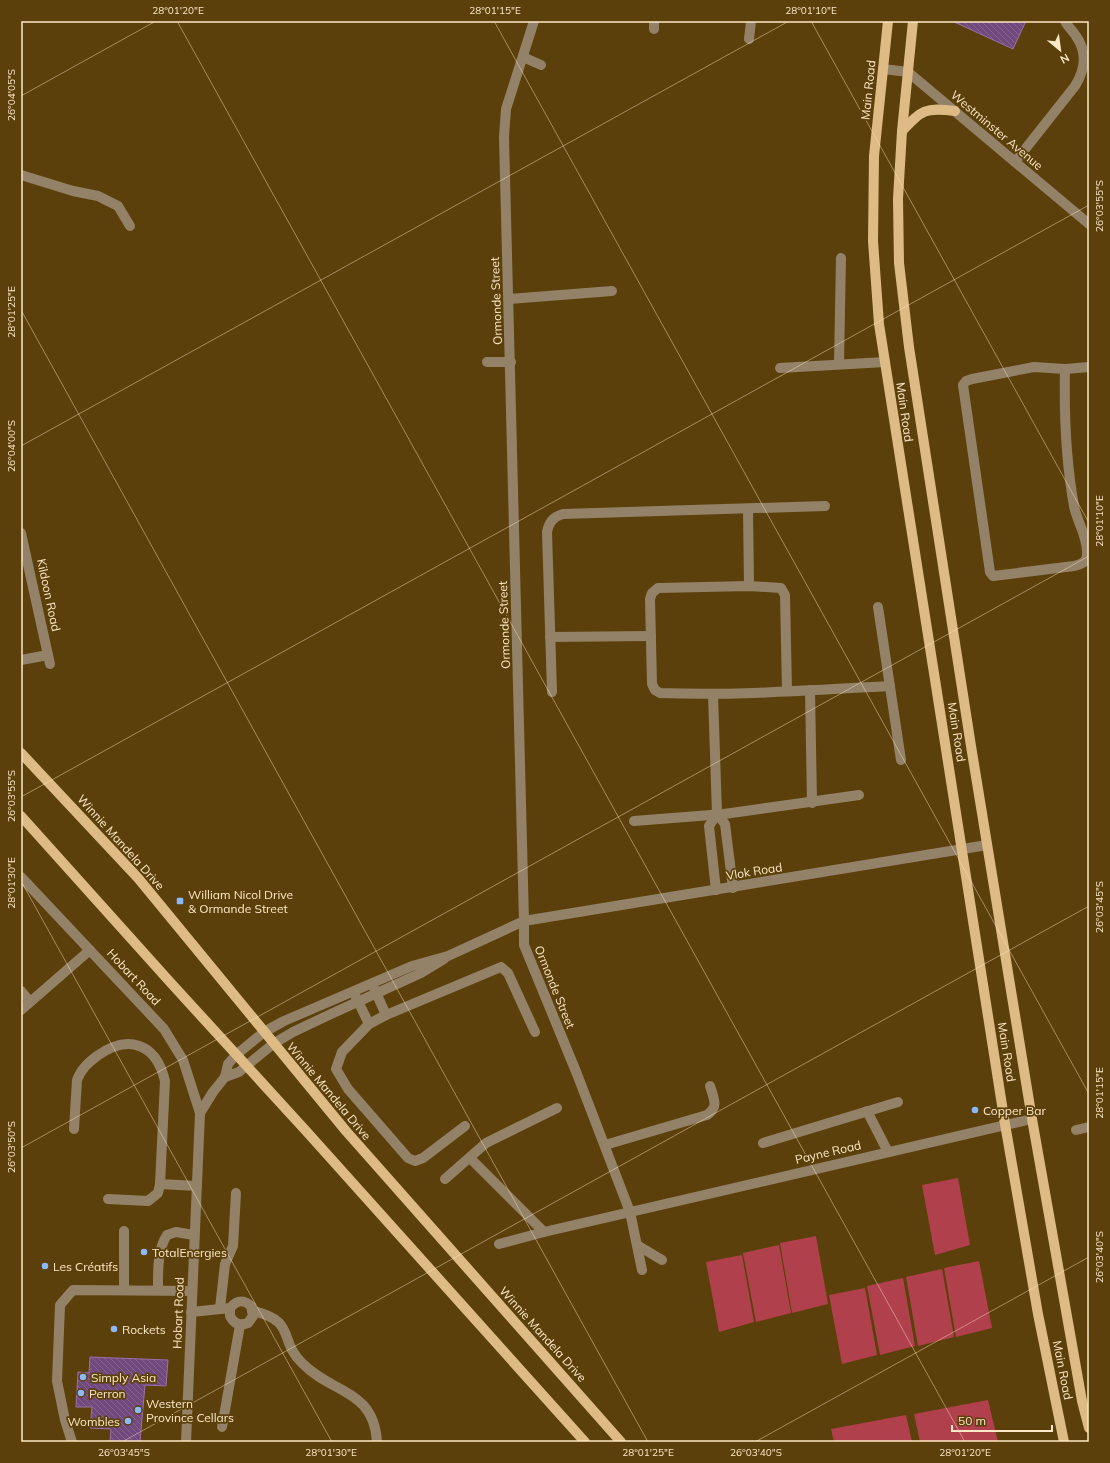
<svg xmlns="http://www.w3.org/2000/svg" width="1110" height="1463" font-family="Mulish,sans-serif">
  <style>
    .grass { fill: #b0404b }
    .building { fill: url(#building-back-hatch); stroke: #9a70a7 }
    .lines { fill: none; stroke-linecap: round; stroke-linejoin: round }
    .minor { stroke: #938268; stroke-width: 10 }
    .major { stroke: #debb85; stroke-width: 10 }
    .ticks { fill: none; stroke: #fde8c8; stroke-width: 1; stroke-opacity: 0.45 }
    .poi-dot { fill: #8cb9fc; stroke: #5c400b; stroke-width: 1.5 }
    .labels { text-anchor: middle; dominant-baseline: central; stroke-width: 3.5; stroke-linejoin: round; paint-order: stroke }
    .street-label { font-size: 12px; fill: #fde8c8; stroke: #5c400b }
    .poi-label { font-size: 12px; fill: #fde8c8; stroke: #5c400b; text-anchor: start }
    .neatline { fill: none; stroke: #fde8c8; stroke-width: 1.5 }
    .ticks-label { font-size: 10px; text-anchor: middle; fill: #fde8c8 }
  </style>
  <defs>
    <pattern id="building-back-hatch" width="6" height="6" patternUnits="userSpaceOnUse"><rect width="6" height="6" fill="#71497d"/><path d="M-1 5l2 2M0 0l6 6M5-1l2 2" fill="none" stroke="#86638e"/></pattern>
  </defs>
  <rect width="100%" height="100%" fill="#5c400b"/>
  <g class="grass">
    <polygon points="958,1178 970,1245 935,1255 922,1185"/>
    <polygon points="816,1236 828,1304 792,1313 780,1243"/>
    <polygon points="779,1245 791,1313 756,1322 743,1253"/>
    <polygon points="742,1255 754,1322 719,1332 706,1262"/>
    <polygon points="979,1261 992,1328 956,1337 944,1268"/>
    <polygon points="942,1269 954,1337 918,1346 906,1277"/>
    <polygon points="903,1278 915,1346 880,1355 867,1286"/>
    <polygon points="865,1288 877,1355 842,1364 829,1295"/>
    <polygon points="988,1400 998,1442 920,1442 914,1414"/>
    <polygon points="906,1415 912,1442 834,1442 831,1429"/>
  </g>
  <g class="building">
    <polygon points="952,21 1026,21 1013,49"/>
    <polygon points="90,1357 168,1360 166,1386 145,1385 140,1442 110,1442 111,1429 90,1428 92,1407 76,1407 78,1372 89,1373"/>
  </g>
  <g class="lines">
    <g class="minor">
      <polyline points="534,21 506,109 504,137 524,921 524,945 577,1074 630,1212 642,1270"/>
      <polyline points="654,29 654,21"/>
      <polyline points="749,39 751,21"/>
      <polyline points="523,57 541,65"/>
      <polyline points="883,69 908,72 1089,224"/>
      <path d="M 1015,162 L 1075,86 C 1085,70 1088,53 1076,36 C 1073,31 1068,27 1065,21"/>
      <polyline points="21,175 73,191 98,196 118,206 130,226"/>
      <polyline points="509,299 612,291"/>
      <polyline points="487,362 511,362"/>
      <polyline points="839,364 841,258"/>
      <polyline points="780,368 885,362"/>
      <path d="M 1065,369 C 1064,415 1066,462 1074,506 C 1077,522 1088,537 1087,554 C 1087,563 1081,564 1074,566 L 993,576 L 990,572 L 963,385 L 966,381 L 972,379 L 1034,367 L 1065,369 L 1089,367"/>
      <polyline points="748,509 749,586"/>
      <polyline points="21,533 50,664"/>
      <polyline points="878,607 901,760"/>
      <polyline points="550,637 651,636"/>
      <polyline points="21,660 48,655"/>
      <polyline points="810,690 812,803"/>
      <path d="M 787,691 L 785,595 L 781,588 L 749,586 L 658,588 L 652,593 L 650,599 L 652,684 L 655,690 L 660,693 C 737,696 813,690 890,686"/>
      <path d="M 552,692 L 547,532 C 549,522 553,517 563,514 L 825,506"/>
      <polyline points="713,695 717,814 709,826 716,890"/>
      <polyline points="717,814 725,824 733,888"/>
      <polyline points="634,821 724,814 859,795"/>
      <polyline points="21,877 164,1029 183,1060 200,1113 186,1442"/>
      <polyline points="374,988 386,1015"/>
      <polyline points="21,991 30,1002"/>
      <polyline points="355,995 369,1024"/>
      <polyline points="21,1010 90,950"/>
      <polyline points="225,1077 228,1064 236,1055 264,1032 284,1021 412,966 448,956 524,921 987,845"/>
      <polyline points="867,1111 888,1152"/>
      <polyline points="200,1113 213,1092 225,1077 239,1072 273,1044 293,1032 331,1014 421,973 444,959"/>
      <polyline points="465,1126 423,1158 415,1161 408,1158 348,1089 336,1069 342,1052 369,1024 386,1015 501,967 508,973 535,1032"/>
      <path d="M 74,1129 L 77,1080 C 81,1069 88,1063 97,1056 C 128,1034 156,1043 165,1081 L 160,1184 L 158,1193 L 148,1201 L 108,1199"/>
      <polyline points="1076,1130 1089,1127"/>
      <polyline points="763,1143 898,1102"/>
      <path d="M 605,1145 L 707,1115 C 719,1107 714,1099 710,1086"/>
      <polyline points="470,1158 544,1232"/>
      <polyline points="445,1179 486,1143 557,1108"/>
      <polyline points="160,1184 197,1186"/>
      <polyline points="499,1244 544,1232 1032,1119"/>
      <polyline points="637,1245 662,1260"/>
      <polyline points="124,1290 124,1231"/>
      <path d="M 158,1290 C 158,1273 157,1250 167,1235 L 176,1232 L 194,1235"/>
      <polyline points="220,1308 225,1264 233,1246 236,1193"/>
      <path d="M 253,1311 C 297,1321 278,1340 302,1363 C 332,1394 374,1389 377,1442"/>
      <path d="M 191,1312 L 230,1308 C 237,1300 243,1299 251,1306 L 253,1316 L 248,1323 C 240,1326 234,1324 230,1316 L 230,1308"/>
      <polyline points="222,1427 240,1325"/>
      <polyline points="72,1442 65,1420 57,1381 60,1305 73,1290 192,1291"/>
    </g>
    <g class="major">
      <polyline points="888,21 874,156 873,241 879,324 1005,1124 1038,1314 1064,1442"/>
      <polyline points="913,21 902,131 898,199 899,263 909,347 971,746 1032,1119 1082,1401 1089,1428"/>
      <path d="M 902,131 C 922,110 925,107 955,111"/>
      <polyline points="21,753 138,878 346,1131 621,1442"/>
      <polyline points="21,816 170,982 307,1132 585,1442"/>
    </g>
  </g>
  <path class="ticks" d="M 177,21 L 965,1442M 494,21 L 1089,1094M 811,21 L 1089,523M 21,96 L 156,21M 21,310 L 648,1442M 21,446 L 789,21M 21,797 L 1089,205M 21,881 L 332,1442M 21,1148 L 1089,556M 122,1442 L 1089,906M 755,1442 L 1089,1257"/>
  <g class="poi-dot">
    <rect x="176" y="897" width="8" height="8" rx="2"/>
    <circle cx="975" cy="1110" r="4"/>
    <circle cx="144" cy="1252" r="4"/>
    <circle cx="45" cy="1266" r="4"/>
    <circle cx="114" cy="1329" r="4"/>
    <circle cx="83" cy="1377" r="4"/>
    <circle cx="81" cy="1393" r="4"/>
    <circle cx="138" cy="1410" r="4"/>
    <circle cx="128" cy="1421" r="4"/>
  </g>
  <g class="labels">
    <g class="street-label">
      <text transform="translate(868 90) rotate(-84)">Main Road</text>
      <text transform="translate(997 130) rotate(40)">Westminster Avenue</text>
      <text transform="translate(496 301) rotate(-92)">Ormonde Street</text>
      <text transform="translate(905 412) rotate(82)">Main Road</text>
      <text transform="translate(49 595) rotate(78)">Kildoon Road</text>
      <text transform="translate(504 625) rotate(-92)">Ormonde Street</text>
      <text transform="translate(957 732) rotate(81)">Main Road</text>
      <text transform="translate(121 842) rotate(48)">Winnie Mandela Drive</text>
      <text transform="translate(754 871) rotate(-9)">Vlok Road</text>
      <text transform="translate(134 977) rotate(47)">Hobart Road</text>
      <text transform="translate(555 987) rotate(68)">Ormonde Street</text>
      <text transform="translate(1007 1052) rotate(81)">Main Road</text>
      <text transform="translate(329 1091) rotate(50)">Winnie Mandela Drive</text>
      <text transform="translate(828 1152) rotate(-13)">Payne Road</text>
      <text transform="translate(178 1313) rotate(-88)">Hobart Road</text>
      <text transform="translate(543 1334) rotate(48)">Winnie Mandela Drive</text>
      <text transform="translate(1063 1370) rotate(79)">Main Road</text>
    </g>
    <g class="poi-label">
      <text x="188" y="894">William Nicol Drive<tspan x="188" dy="14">&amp; Ormande Street</tspan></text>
      <text x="983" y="1110">Copper Bar</text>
      <text x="152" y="1252">TotalEnergies</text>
      <text x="53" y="1266">Les Créatifs</text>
      <text x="122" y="1329">Rockets</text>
      <text x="91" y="1377">Simply Asia</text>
      <text x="89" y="1393">Perron</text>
      <text x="146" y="1403">Western<tspan x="146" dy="14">Province Cellars</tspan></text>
      <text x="120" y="1421" text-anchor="end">Wombles</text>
    </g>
  </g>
  <rect width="1110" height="1463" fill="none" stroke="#5c400b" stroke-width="44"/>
  <g transform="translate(1060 50) rotate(151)" stroke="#5c400b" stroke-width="3" paint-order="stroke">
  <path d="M0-3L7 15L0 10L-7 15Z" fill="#fde8c8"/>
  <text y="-6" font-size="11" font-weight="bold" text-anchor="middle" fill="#fde8c8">N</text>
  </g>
  <path d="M952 1425v6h100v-6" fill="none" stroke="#fde8c8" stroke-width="2"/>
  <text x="958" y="1425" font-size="12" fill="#fde8c8" stroke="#5c400b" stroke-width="3" paint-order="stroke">50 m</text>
  <rect x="22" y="22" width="1066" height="1419" class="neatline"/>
  <g class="ticks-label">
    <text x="178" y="14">28°01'20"E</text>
    <text x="495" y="14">28°01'15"E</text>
    <text x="811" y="14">28°01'10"E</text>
    <text transform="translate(11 95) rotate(-90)" y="4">26°04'05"S</text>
    <text transform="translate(1099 206) rotate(-90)" y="4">26°03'55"S</text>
    <text transform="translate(11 312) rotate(-90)" y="4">28°01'25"E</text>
    <text transform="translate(11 446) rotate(-90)" y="4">26°04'00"S</text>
    <text transform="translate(1099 521) rotate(-90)" y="4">28°01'10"E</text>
    <text transform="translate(11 796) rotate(-90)" y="4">26°03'55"S</text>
    <text transform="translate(11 883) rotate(-90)" y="4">28°01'30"E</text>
    <text transform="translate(1099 907) rotate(-90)" y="4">26°03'45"S</text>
    <text transform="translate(1099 1093) rotate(-90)" y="4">28°01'15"E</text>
    <text transform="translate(11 1147) rotate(-90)" y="4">26°03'50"S</text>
    <text transform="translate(1099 1257) rotate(-90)" y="4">26°03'40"S</text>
    <text x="124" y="1456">26°03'45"S</text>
    <text x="331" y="1456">28°01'30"E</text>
    <text x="648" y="1456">28°01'25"E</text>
    <text x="756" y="1456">26°03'40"S</text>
    <text x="965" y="1456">28°01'20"E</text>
  </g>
</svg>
